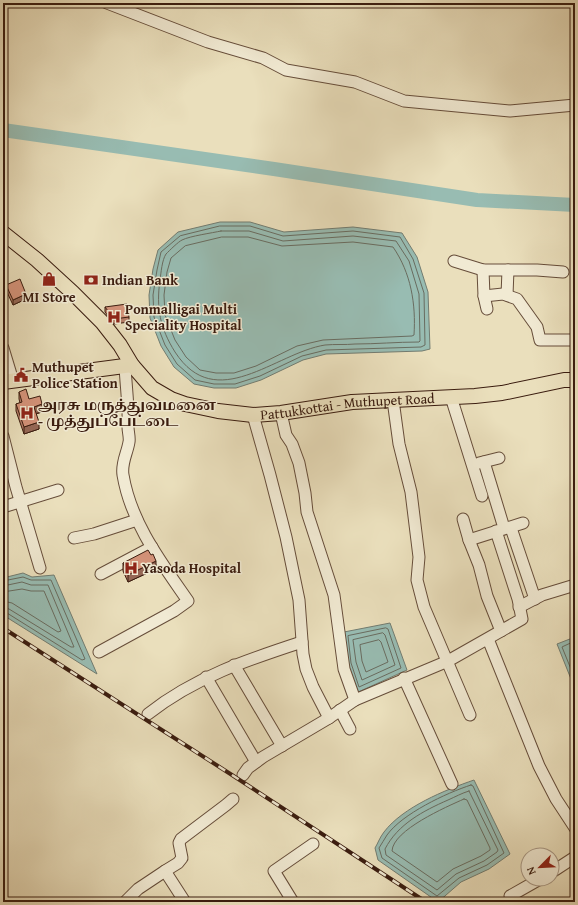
<svg xmlns="http://www.w3.org/2000/svg" width="578" height="905" font-family="'Gentium Book Plus','Noto Serif Tamil',serif">
  <style>
    .water { fill: #98bcb2; stroke: #727c71 }
    .lines { fill: none; stroke-linecap: round; stroke-linejoin: round }
    .shore { stroke: #696c60; stroke-width: 1 }
    .river { stroke: #98bcb2; stroke-width: 14 }
    .minor-casing { stroke: #664d3a; stroke-width: 13 }
    .major-casing { stroke: #3a1c0f; stroke-width: 16 }
    .minor { stroke: #f1ead3; stroke-width: 11 }
    .major { stroke: #eadfbc; stroke-width: 14 }
    .rail-casing { stroke: #3a1c0f; stroke-width: 4 }
    .rail { stroke: #f1ead3; stroke-width: 2.5; stroke-dasharray: 8; stroke-linecap: butt }
    .wall { fill: #b77e69; stroke: #3a1c0f }
    .shaded-wall { fill: #956755; stroke: #3a1c0f }
    .building { fill: #d5937a; stroke: #3a1c0f }
    .labels { text-anchor: middle; dominant-baseline: central; stroke-width: 3; stroke-linejoin: round; paint-order: stroke }
    .poi-label { font-size: 14px; font-weight: bold; fill: #3a1c0f; stroke: #f1ead3; text-anchor: start }
    .street-label { font-size: 14px; fill: #3a1c0f; stroke: #f1ead3 }
  </style>
  <rect width="100%" height="100%" fill="#eadfbc"/>
  <filter id="stains"><feTurbulence type="fractalNoise" baseFrequency=".005" numOctaves="4"/><feColorMatrix values="0 0 0 0 .2 0 0 0 0 .09 0 0 0 0 .02 0 0 0 .5 -.17"/></filter>
  <radialGradient id="worn" r=".72"><stop offset=".6" stop-color="#630" stop-opacity="0"/><stop offset="1" stop-color="#630" stop-opacity=".3"/></radialGradient>
  <g class="water">
    <polygon points="220,222 250,222 284,232 353,227 402,233 417,257 428,292 430,349 422,351 326,354 303,360 261,380 236,388 214,388 194,384 174,367 161,346 150,318 149,295 153,269 158,250 178,232"/>
    <polygon points="23,573 32,577 54,575 97,674 3,615 3,578"/>
    <polygon points="390,623 407,670 356,693 347,664 344,632"/>
    <polygon points="575,637 575,689 557,644"/>
    <path d="M 474,780 L 510,854 L 489,869 L 461,882 L 438,902 L 378,860 L 375,848 C 378,843 380,837 384,832 C 403,807 445,790 474,780 Z"/>
  </g>
  <g class="lines">
    <g class="shore">
      <polygon points="220,226 250,226 283,236 353,231 400,237 413,259 424,293 425,345 421,347 326,350 302,356 260,376 235,384 214,384 195,380 177,364 165,345 154,317 153,295 157,270 161,252 180,236"/>
      <path d="M 221,231 L 249,231 L 283,241 L 353,236 L 396,241 L 409,261 L 419,294 L 420,341 L 419,342 C 397,342 376,344 355,344 C 345,345 335,344 325,345 C 275,353 216,415 175,352 C 160,328 156,308 160,280 C 161,273 162,260 166,254 C 170,250 178,242 182,240 C 190,236 212,233 221,231 Z"/>
      <path d="M 222,237 L 248,237 L 282,246 L 353,242 L 393,247 C 411,273 416,304 414,335 L 412,336 L 323,340 L 297,346 L 256,366 L 234,373 L 216,373 L 200,370 L 186,357 L 175,340 L 165,315 L 164,295 L 167,272 L 171,258 L 185,246 Z"/>
      <polyline points="3,581 23,577 31,580 51,580 85,659 82,660 7,613 3,612"/>
      <polyline points="3,586 22,582 31,585 48,585 74,647 71,647 9,609 3,607"/>
      <polyline points="3,592 22,589 31,591 44,591 61,631 58,632 12,603 3,601"/>
      <polygon points="386,628 388,629 401,668 359,687 351,663 348,636"/>
      <polygon points="383,633 385,635 395,665 362,680 356,662 353,640"/>
      <polygon points="379,640 381,642 388,662 366,672 362,661 360,645"/>
      <polyline points="575,641 564,646 562,647 575,679"/>
      <path d="M 471,785 L 473,786 L 504,853 L 487,865 L 459,878 L 437,896 L 382,858 L 379,848 C 382,844 384,839 387,835 C 402,814 446,793 471,785 Z"/>
      <path d="M 469,791 L 498,850 L 497,852 L 484,861 L 456,874 L 437,890 L 386,855 L 385,849 C 398,824 423,811 448,800 C 455,797 462,793 469,791 Z"/>
      <path d="M 464,799 L 467,800 L 490,848 L 490,850 L 481,856 L 453,869 L 437,882 L 392,851 C 393,830 446,807 464,799 Z"/>
    </g>
    <polyline class="river" points="3,130 274,169 477,200 575,205"/>
    <defs>
      <g id="minor">
        <polyline points="107,3 208,42 263,58 286,70 355,82 404,101 510,111 575,105"/>
        <polyline points="454,261 483,270 537,270 563,272"/>
        <polyline points="483,270 484,296 487,309"/>
        <polyline points="507,295 508,270"/>
        <polyline points="484,296 503,294 517,299 537,327 540,340 575,340"/>
        <polyline points="3,348 13,381"/>
        <polyline points="451,397 482,496"/>
        <polyline points="393,400 399,444 411,492 419,557 417,580 424,607 470,715"/>
        <polyline points="281,413 286,435 292,444 299,463 305,493 307,512 334,595 344,669 355,700"/>
        <polyline points="253,415 270,475 286,537 299,600 303,654 306,669 313,687 329,718"/>
        <polyline points="3,436 16,487 40,568"/>
        <polyline points="484,462 504,528"/>
        <polyline points="479,463 499,458"/>
        <polyline points="3,507 58,490"/>
        <polyline points="463,519 469,540 479,565 487,596 501,631"/>
        <polyline points="511,528 535,599"/>
        <polyline points="74,538 94,534 137,520"/>
        <polyline points="469,540 523,523"/>
        <polyline points="101,574 152,547"/>
        <polyline points="519,607 542,595 575,585"/>
        <polyline points="488,639 539,766 556,799 575,828"/>
        <path d="M 99,652 L 174,611 L 188,601 C 161,562 131,523 123,475 C 121,463 127,454 129,442 C 130,438 128,432 128,427 C 129,407 126,387 125,366"/>
        <polyline points="234,665 282,746"/>
        <polyline points="206,677 256,762"/>
        <polyline points="404,678 452,784"/>
        <polyline points="340,710 350,729"/>
        <path d="M 148,714 C 195,677 247,660 302,642"/>
        <polyline points="243,775 248,768 263,757 329,718 355,700 448,661 522,619 518,599 496,531"/>
        <polyline points="165,871 178,863 182,858 179,843 181,839 226,805 233,799"/>
        <polyline points="552,872 575,857"/>
        <polyline points="125,902 138,889 165,871 185,902"/>
        <polyline points="293,902 274,871 313,844"/>
        <polyline points="515,902 510,896 540,879"/>
      </g>
      <g id="major">
        <path id="s1" d="M 3,233 L 37,260 L 73,293 L 102,322 L 120,345 L 132,365 L 152,388 L 171,399 L 185,404 L 218,411 L 253,415 L 281,413 L 352,402 L 475,396 L 502,393 L 564,380 L 572,380 L 575,382"/>
        <polyline points="3,382 132,365"/>
      </g>
    </defs>
    <use href="#minor" class="minor-casing"/>
    <use href="#major" class="major-casing"/>
    <use href="#minor" class="minor"/>
    <use href="#major" class="major"/>
    <defs>
      <polyline id="rail" points="3,628 232,775 426,902"/>
    </defs>
    <use href="#rail" class="rail-casing"/>
    <use href="#rail" class="rail"/>
  </g>
  <g class="wall">
    <polygon points="6,285 26,299 13,305 6,290"/>
    <polygon points="105,307 129,317 129,322 114,324 105,312"/>
    <polygon points="19,392 29,399 42,412 36,414 39,429 24,434 16,411 16,404 20,403 19,399"/>
    <polygon points="123,563 156,569 128,582 123,571"/>
  </g>
  <g class="shaded-wall">
    <polygon points="6,189 6,196 3,200 3,193"/>
    <polygon points="26,294 26,299 13,305 13,300"/>
    <polygon points="42,404 42,412 34,414 34,407"/>
    <polygon points="39,422 39,429 24,434 24,427"/>
    <polygon points="156,561 156,569 128,582 128,575"/>
  </g>
  <g class="building">
    <polygon points="3,187 6,189 3,193"/>
    <polygon points="20,279 26,294 13,300 6,285"/>
    <polygon points="127,304 129,317 114,319 105,307"/>
    <polygon points="26,389 29,399 40,396 42,404 34,407 39,422 24,427 16,404 22,402 19,392"/>
    <polygon points="148,550 151,555 153,554 156,561 128,575 123,563"/>
  </g>
  <defs>
    <symbol id="shop-bare" viewBox="-9 -9 18 18"><path d="M-5-2.5h2.3a2.7 3.5 0 0 1 5.4 0H5L5.5 6h-11ZM-1.5-2.5h3a1.5 2.3 0 0 0-3 0Z" fill="#8f2418" stroke="#f1ead3" stroke-width="2.5" paint-order="stroke"/></symbol>
    <symbol id="bank-bare" viewBox="-9 -9 18 18"><path d="M-6-4H6V4H-6ZM0-2.3a2.3 2.3 0 1 0 0 4.6a2.3 2.3 0 1 0 0-4.6Z" fill="#8f2418" stroke="#f1ead3" stroke-width="2.5" paint-order="stroke"/></symbol>
    <symbol id="hospital-bare" viewBox="-9 -9 18 18"><path d="M-5-5h3v3.5h4V-5h3V5h-3V1.5h-4V5h-3Z" fill="#8f2418" stroke="#f1ead3" stroke-width="2.5" paint-order="stroke"/></symbol>
    <symbol id="civic-bare" viewBox="-9 -9 18 18"><path d="M-.6-6.5H3V-4.5H.6V-3L4-1V1h2V6H-6V1h2V-1L-.6-3ZM-1.2 2.5V6h2.4V2.5Z" fill="#8f2418" stroke="#f1ead3" stroke-width="2.5" paint-order="stroke"/></symbol>
  </defs>
  <g fill-rule="evenodd">
    <use href="#shop-bare" x="39" y="269" width="20" height="20"/>
    <use href="#bank-bare" x="81" y="270" width="20" height="20"/>
    <use href="#hospital-bare" x="104" y="307" width="20" height="20"/>
    <use href="#civic-bare" x="11" y="365" width="20" height="20"/>
    <use href="#hospital-bare" x="17" y="403" width="20" height="20"/>
    <use href="#hospital-bare" x="121" y="558" width="20" height="20"/>
  </g>
  <g class="labels">
    <g class="poi-label">
      <text x="102" y="280">Indian Bank</text>
      <text x="49" y="297" text-anchor="middle">MI Store</text>
      <text x="125" y="309">Ponmalligai Multi<tspan x="125" dy="16">Speciality Hospital</tspan></text>
      <text x="32" y="367">Muthupet<tspan x="32" dy="16">Police Station</tspan></text>
      <text x="38" y="405">அரசு மருத்துவமனை<tspan x="38" dy="16">- முத்துப்பேட்டை</tspan></text>
      <text x="142" y="568">Yasoda Hospital</text>
    </g>
    <g class="street-label">
      <text stroke="none"><textPath href="#s1" startOffset="417">Pattukkottai - Muthupet Road</textPath></text>
    </g>
  </g>
  <rect width="578" height="905" fill="none" stroke="#eadfbc" stroke-width="16"/>
  <rect x="4" y="4" width="570" height="897" fill="none" stroke="#3a1c0f" stroke-width="2"/>
  <rect x="8" y="8" width="562" height="889" fill="none" stroke="#3a1c0f"/>
  <g transform="translate(540 867) rotate(246)"><circle r="19" fill="#f1ead3" stroke="#a89885"/>
  <path d="M0-3L7 15L0 10L-7 15Z" fill="#8f2418"/>
  <text y="-6" font-size="11" font-weight="bold" text-anchor="middle" fill="#3a1c0f">N</text>
  </g>
  <rect width="100%" height="100%" filter="url(#stains)"/>
  <rect width="100%" height="100%" fill="url(#worn)"/>
</svg>
